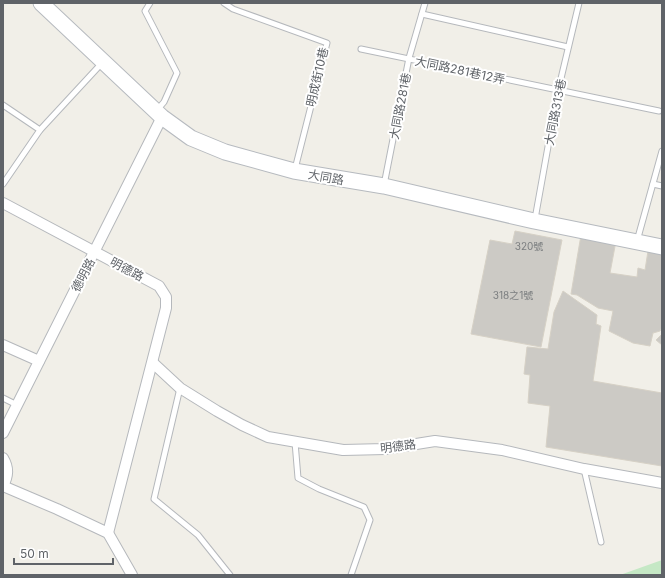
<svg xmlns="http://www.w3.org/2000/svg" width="665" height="578" font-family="Inter,'Noto Sans TC',sans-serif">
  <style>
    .green { fill: #c5e8c5 }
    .building { fill: #cccac5; stroke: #d6d1c6 }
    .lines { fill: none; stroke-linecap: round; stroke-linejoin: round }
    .lane-casing { stroke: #b5b8bc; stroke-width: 7 }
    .street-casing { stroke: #b5b8bc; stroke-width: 12 }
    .secondary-casing { stroke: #b6babf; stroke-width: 17 }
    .lane { stroke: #fff; stroke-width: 5 }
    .street { stroke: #fff; stroke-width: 10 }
    .secondary { stroke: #fff; stroke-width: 15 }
    .labels { text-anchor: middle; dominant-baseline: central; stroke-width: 4; stroke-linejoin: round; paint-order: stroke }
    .number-label { font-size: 10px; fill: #7a7d7f }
    .street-label { font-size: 12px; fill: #5f6368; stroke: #fff }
  </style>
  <rect width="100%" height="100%" fill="#f1efe8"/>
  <polygon class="green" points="662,560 662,575 620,575"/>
  <g class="building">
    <polygon points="515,231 562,240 541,347 471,334 490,240 512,244"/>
    <polygon points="581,235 616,241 610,273 637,277 638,268 645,270 648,251 662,253 662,327 660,331 653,333 650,346 633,343 609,331 613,311 598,308 577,295 571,294"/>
    <polygon points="563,291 597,315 596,324 601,326 593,381 662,393 662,466 546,447 550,406 528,403 530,375 524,374 527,347 548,349 554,312"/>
    <polygon points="662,334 662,345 656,340"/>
  </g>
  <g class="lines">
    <defs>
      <g id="lane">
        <polyline points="150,3 145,11 177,73 164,102 157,110"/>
        <polyline points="224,3 233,9 327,43 295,169"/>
        <polyline points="422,14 568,47"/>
        <polyline points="361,49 659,111"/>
        <polyline points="3,105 40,130"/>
        <polyline points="3,184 40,130 102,63"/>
        <polyline points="653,184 662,186"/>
        <polyline points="384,185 409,58 425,3"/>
        <polyline points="535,219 558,91 579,3"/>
        <polyline points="637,241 662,151"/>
        <polyline points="180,388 154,499 198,535 230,575"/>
        <polyline points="3,398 17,405"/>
        <polyline points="295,442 298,478 319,489 364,507 370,520 351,575"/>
        <polyline points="584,469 601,542"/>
      </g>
      <g id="street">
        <polyline points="3,203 159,286 166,297 166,308 108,533"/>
        <polyline points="3,345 39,361"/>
        <polyline points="153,363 180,388 217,411 242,425 268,437 343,450 385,449 435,441 502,450 584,469 662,483"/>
        <polyline points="3,433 162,117"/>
        <path d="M 3,458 C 9,468 8,476 3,486"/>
        <polyline points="3,486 57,509 108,533 132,575"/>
      </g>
      <polyline id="secondary" points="41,3 162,117 191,138 225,152 294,171 384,186 534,221 662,247"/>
    </defs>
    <use href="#lane" class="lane-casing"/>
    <use href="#street" class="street-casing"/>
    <use href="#secondary" class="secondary-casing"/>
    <use href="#lane" class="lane"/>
    <use href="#street" class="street"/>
    <use href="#secondary" class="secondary"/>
  </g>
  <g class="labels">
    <g class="number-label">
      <text x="529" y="246">320號</text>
      <text x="513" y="295">318之1號</text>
    </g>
    <g class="street-label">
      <text transform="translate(460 70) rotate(12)">大同路281巷12弄</text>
      <text transform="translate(317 77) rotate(-77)">明成街10巷</text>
      <text transform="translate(400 106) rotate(-79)">大同路281巷</text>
      <text transform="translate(555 112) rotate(-79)">大同路313巷</text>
      <text transform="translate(326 177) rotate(10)">大同路</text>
      <text transform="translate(127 269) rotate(28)">明德路</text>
      <text transform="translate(83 275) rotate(-63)">德明路</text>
      <text transform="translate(398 446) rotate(-7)">明德路</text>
    </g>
  </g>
  <rect width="665" height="578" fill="none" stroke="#5f6368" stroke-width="8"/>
  <path d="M14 558v6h99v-6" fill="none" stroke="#5f6368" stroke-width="2"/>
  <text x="20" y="558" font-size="12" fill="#5f6368" stroke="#ffffff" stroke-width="3" paint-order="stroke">50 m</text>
</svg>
